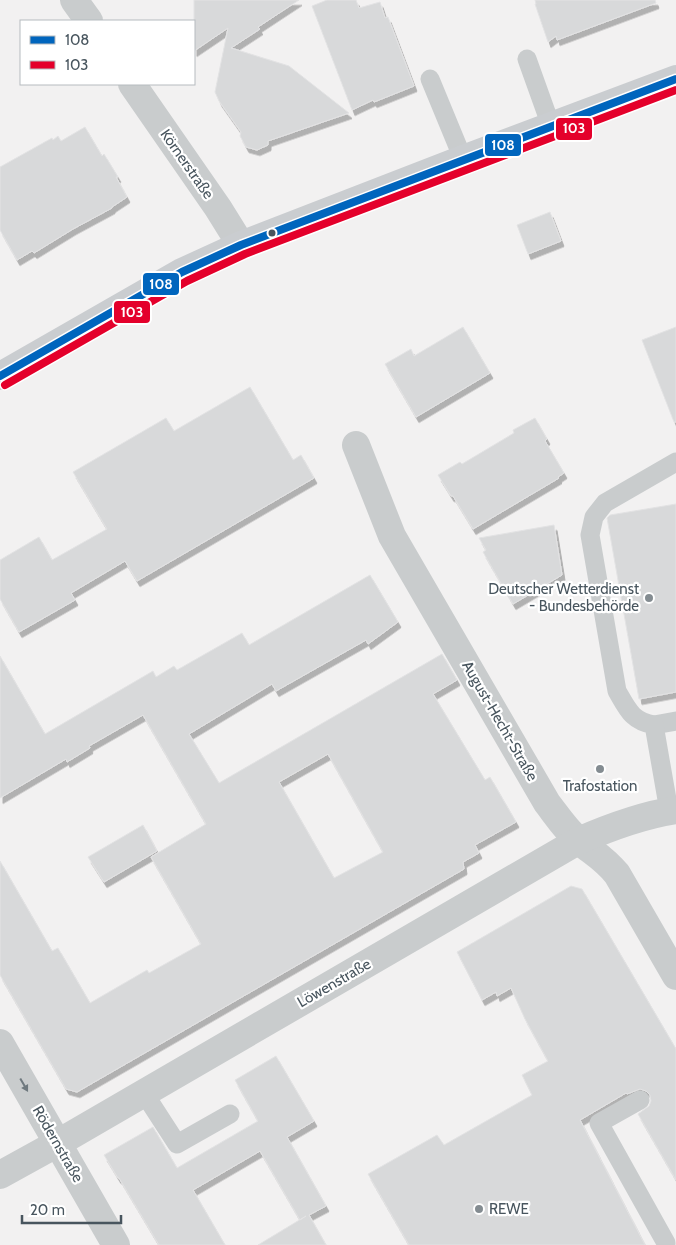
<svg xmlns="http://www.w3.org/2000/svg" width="676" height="1245" font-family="Cabin,sans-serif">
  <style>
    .building { fill: #d8d9da; stroke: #e3e3e4; fill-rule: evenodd; filter: url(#shadow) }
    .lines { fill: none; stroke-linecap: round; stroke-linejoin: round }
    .lane { stroke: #c9cccd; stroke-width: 19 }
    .street { stroke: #c9cccd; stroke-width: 28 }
    .secondary { stroke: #cacdd0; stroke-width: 28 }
    .bus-1-casing { stroke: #fff; stroke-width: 11 }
    .bus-2-casing { stroke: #fff; stroke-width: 11 }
    .bus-1 { stroke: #0065bd; stroke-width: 8 }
    .bus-2 { stroke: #e4002b; stroke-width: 8 }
    .oneway { fill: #6f797f }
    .bus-dot { fill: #48555e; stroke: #fff; stroke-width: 2 }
    .poi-dot { fill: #848c91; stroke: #fff; stroke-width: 2 }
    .labels { text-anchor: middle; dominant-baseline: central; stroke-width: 4.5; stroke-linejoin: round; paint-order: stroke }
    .street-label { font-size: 15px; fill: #48555e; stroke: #fff }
    .poi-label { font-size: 15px; fill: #48555e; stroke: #fff; text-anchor: end }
    .line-badge { stroke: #fff; stroke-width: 2 }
    .badge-label { font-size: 14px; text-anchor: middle; font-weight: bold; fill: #fff }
  </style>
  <defs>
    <filter id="shadow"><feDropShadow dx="3" dy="5.5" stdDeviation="0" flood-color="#0004"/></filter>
  </defs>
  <rect width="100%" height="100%" fill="#f2f1f1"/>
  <g class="building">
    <polygon points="194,0 299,0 258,27 260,29 231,48 289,66 349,113 268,141 268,145 257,150 246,147 240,136 241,132 219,101 215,92 228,28 194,51"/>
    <polygon points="327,0 356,0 359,8 380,2 385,18 388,17 414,86 374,102 373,100 352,110 312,6"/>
    <polygon points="535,0 655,0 656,3 557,40 556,36 548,42 535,4 536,4"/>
    <polygon points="85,127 102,156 104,154 118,177 116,177 127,197 112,207 112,208 73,229 34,253 32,251 17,260 0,230 0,167 52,138 53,140 58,136 61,141"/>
    <polygon points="550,212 561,241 528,254 517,225"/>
    <polygon points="463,327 490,373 416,417 385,364 411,349 414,356"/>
    <polygon points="676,327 676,422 674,422 642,340"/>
    <polygon points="250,387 293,460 301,455 314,478 137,581 125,561 71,593 75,600 19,632 0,599 0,560 39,537 52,560 107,529 73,472 166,418 174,431"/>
    <polygon points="535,418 547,439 545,441 564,473 558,477 559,478 473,529 453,496 451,496 438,475 460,462 462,464 514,433 513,430"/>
    <polygon points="676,504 676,692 639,699 607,518 610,515"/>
    <polygon points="554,525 562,575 513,604 483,552 486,550 479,538"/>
    <path d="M 370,575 L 398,622 L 368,644 L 366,640 L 276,691 L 272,684 L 189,734 L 219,783 L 442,654 L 457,680 L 433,694 L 485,780 L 490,777 L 516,822 L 475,845 L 479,853 L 463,862 L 464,869 L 77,1092 L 66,1089 L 0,975 L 0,861 L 52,951 L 58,948 L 90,1003 L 147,970 L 149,973 L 201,944 L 151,857 L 206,824 L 143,715 L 89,746 L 90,748 L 67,762 L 66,759 L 0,798 L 0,656 L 45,734 L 153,671 L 156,677 L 174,666 L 177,670 L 242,633 L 249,645 ZM 328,754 L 383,852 L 334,878 L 279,782 Z"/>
    <polygon points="143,825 157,851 104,882 88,857"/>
    <polygon points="571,886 582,889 676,1049 676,1180 638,1114 649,1106 651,1101 650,1095 646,1091 640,1089 627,1094 626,1093 580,1120 645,1245 409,1245 368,1174 437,1135 444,1145 532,1095 522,1075 548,1061 525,1019 511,988 497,996 496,992 482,1000 457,952"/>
    <polygon points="276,1056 314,1121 287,1137 326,1206 309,1215 326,1245 258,1245 306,1216 300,1220 260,1151 193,1190 225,1245 159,1245 119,1178 118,1178 104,1155 153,1127 177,1168 258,1121 235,1080"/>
  </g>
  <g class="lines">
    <g class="lane">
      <polyline points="527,59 551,126"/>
      <polyline points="430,79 463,159"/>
      <polyline points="654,725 676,721"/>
      <path d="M 669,811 L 654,725 C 632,721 628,710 617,691 L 590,535 L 594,517 L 605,503 L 676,462"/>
      <polyline points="144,1093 177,1144 230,1114"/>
      <polyline points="640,1100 599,1123 666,1243"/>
    </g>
    <g class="street">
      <polyline points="74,0 89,21"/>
      <polyline points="132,84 218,208 241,245"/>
      <path d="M 356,445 L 392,536 L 547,803 C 557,816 566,830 578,840 C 593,853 603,857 617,874 L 676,976"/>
      <polyline points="0,1043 116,1245"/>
      <path d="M 0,1175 L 58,1143 L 578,841 C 610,827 642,815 676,810"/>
    </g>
    <polyline class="secondary" points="0,376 182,272 241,245 463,159 676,79"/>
    <defs>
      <polyline id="bus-1" points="0,376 182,272 241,245 676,79"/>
      <polyline id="bus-2" points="5,385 187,281 245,254 676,90"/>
    </defs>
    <use href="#bus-1" class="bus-1-casing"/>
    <use href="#bus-2" class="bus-2-casing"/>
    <use href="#bus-1" class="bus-1"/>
    <use href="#bus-2" class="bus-2"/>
  </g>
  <defs><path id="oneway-solid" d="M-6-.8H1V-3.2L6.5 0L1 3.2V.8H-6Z" transform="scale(1.25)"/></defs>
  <use class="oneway" href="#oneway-solid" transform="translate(24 1085) rotate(60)"/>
  <circle class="bus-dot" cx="272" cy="233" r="4.5"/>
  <g class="poi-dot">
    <circle cx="649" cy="598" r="5"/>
    <circle cx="600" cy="769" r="5"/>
    <circle cx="479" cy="1209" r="5"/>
  </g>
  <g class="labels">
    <g class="street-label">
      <text transform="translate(187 164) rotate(55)">Körnerstraße</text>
      <text transform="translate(500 721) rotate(60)">August-Hecht-Straße</text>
      <text transform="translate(334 983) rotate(-30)">Löwenstraße</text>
      <text transform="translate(58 1144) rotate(60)">Rödernstraße</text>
    </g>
    <g class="poi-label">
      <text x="639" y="589">Deutscher Wetterdienst<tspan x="639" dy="17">- Bundesbehörde</tspan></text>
      <text x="600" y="786" text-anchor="middle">Trafostation</text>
      <text x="489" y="1209" text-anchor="start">REWE</text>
    </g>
  </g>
  <g class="line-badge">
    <rect x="555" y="117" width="38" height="24" rx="5" fill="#e4002b"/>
    <rect x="484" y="133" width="38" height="24" rx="5" fill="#0065bd"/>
    <rect x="142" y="272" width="38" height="24" rx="5" fill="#0065bd"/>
    <rect x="113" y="300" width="38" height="24" rx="5" fill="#e4002b"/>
  </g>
  <g class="badge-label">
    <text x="574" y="133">103</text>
    <text x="503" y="150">108</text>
    <text x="161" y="289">108</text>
    <text x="132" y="317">103</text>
  </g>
  <rect x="20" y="20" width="175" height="65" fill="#ffffff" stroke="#b6bbbf"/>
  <rect x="30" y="36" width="25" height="8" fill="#0065bd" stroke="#b6bbbf"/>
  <text x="65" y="45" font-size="15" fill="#48555e">108</text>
  <rect x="30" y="61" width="25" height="8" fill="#e4002b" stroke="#b6bbbf"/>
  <text x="65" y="70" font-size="15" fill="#48555e">103</text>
  <path d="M22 1215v8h99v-8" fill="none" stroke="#48555e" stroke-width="2.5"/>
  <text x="30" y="1215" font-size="15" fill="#48555e" stroke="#ffffff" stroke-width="4" paint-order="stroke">20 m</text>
</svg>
